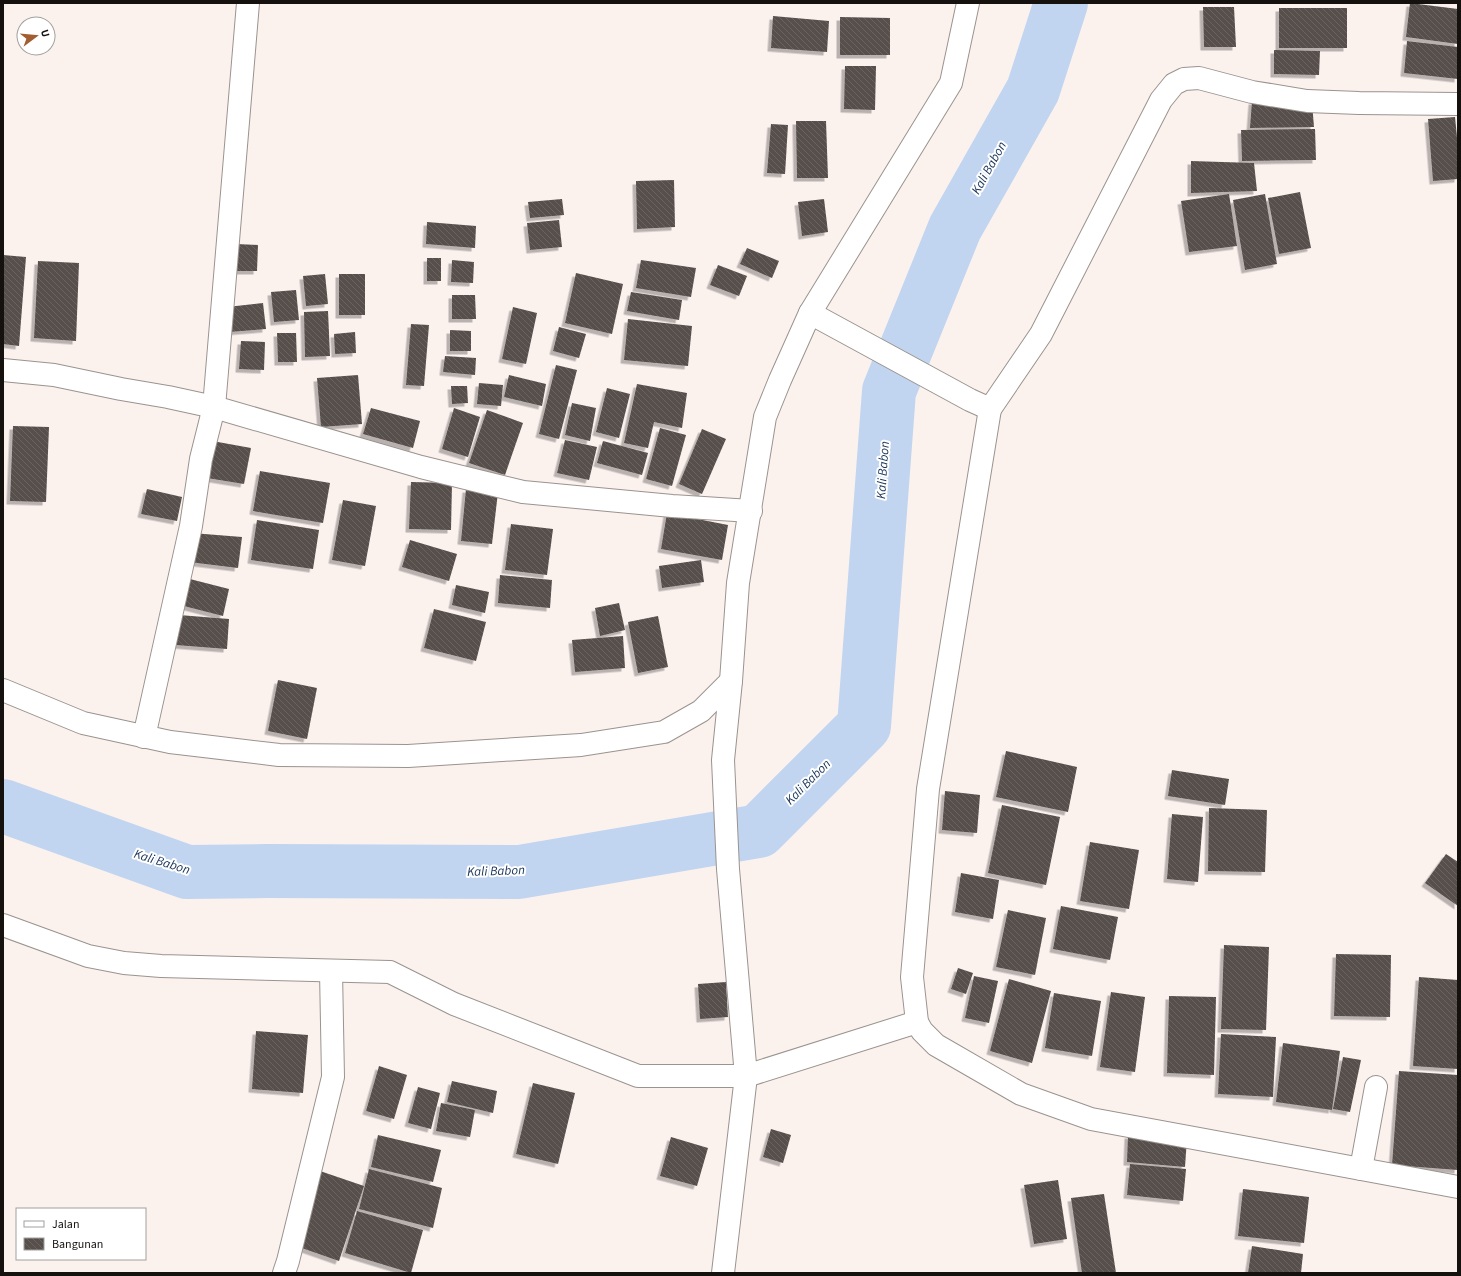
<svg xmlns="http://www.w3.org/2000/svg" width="1461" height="1276" font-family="'Source Sans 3',sans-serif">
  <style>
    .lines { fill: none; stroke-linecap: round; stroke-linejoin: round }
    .river { stroke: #c1d5f0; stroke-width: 54 }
    .building { fill: url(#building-back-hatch); filter: url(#shadow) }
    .minor-casing { stroke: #9a938f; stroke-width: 24 }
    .minor { stroke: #fff; stroke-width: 22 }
    .labels { text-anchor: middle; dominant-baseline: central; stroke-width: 4; stroke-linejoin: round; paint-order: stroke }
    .water-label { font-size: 13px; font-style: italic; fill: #173357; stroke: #fff }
  </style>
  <defs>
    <pattern id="building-back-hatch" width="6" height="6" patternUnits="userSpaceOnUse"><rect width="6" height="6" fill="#564f4b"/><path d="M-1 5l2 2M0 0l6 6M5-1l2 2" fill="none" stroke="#6a6461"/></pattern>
    <filter id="shadow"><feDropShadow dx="-3.5" dy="3.5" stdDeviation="0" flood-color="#0004"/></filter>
  </defs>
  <rect width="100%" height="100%" fill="#fbf2ee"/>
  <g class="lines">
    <polyline class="river" points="3,806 187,872 267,871 519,872 759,831 864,726 889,391 955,228 1033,90 1061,3"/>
  </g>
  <g class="building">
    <polygon points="1410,3 1458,9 1458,44 1406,37"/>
    <polygon points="1203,7 1234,7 1236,47 1204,47"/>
    <rect x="1279" y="8" width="68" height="40"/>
    <polygon points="773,16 829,21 827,52 771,48"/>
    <polygon points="840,17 890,18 890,55 840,55"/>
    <polygon points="1407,41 1458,47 1458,79 1404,73"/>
    <polygon points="1274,50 1320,51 1319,75 1274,74"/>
    <polygon points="845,66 876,66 875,110 844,109"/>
    <polygon points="1252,101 1312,103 1314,127 1250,128"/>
    <polygon points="1455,117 1458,147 1458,179 1433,181 1428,119"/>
    <polygon points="796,121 826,121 828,178 797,178"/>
    <polygon points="771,124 788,125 785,174 767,173"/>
    <polygon points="1315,129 1316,160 1242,161 1241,130"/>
    <polygon points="1191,161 1254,163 1257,191 1191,193"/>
    <polygon points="674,180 675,227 637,229 636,181"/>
    <polygon points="1300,192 1311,248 1279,254 1268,198"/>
    <polygon points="1229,194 1237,246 1189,252 1181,201"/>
    <polygon points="1265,194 1277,264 1245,270 1233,200"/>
    <polygon points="562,199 564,215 530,218 528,202"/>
    <polygon points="824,199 828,232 802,236 798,202"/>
    <polygon points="559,220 562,247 530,250 527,223"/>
    <polygon points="427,222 476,226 475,248 426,244"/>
    <polygon points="236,244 258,245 257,271 235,271"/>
    <polygon points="747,248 779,261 772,278 740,264"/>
    <polygon points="3,255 26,257 19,346 3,344"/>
    <rect x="427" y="258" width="14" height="23"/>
    <polygon points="452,260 474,262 473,283 451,282"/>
    <polygon points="641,260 696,268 691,297 636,288"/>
    <polygon points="38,261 79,263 76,341 34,338"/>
    <polygon points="718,265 747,276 739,296 710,285"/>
    <polygon points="576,273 623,284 612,334 565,323"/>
    <polygon points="325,274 328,304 306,306 303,276"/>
    <rect x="339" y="274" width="26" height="41"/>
    <polygon points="296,290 299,320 274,322 271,292"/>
    <polygon points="631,292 682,300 679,320 627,311"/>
    <polygon points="452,295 475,295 476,319 452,319"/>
    <polygon points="263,303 266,329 229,332 227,307"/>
    <polygon points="513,307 537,313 526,364 502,359"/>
    <polygon points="328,311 330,356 305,357 304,312"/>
    <polygon points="628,319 692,326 688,366 624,360"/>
    <polygon points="411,324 429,325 424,386 406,385"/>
    <polygon points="559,327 586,334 579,358 553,351"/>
    <polygon points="450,330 471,331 471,351 450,351"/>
    <polygon points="355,332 356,353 335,354 334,334"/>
    <polygon points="277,333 296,333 297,362 278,362"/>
    <polygon points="241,341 265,342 264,370 239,369"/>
    <polygon points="445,356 476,358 475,375 443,372"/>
    <polygon points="556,365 577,370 559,439 539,434"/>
    <polygon points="358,375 362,424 321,427 317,378"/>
    <polygon points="509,375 546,384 542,406 504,397"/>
    <polygon points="479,383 503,385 501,406 477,404"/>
    <polygon points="637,384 687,393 682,428 654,422 648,448 624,443"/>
    <polygon points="451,386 467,386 468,403 452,404"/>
    <polygon points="607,388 630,394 619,438 596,432"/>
    <polygon points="572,403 596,408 590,441 565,435"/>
    <polygon points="371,408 420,421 413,448 363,434"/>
    <polygon points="454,408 480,417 468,457 442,449"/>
    <polygon points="487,410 523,423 505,475 469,463"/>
    <polygon points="13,426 49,427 46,502 10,501"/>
    <polygon points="660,428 686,435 672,486 646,479"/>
    <polygon points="702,429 726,439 702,494 679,484"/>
    <polygon points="207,440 251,448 244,484 201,477"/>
    <polygon points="565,440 597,447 589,480 557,473"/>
    <polygon points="603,441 648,453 642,475 597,463"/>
    <polygon points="260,471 330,483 323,523 253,511"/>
    <polygon points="411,482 452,483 451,530 409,529"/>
    <polygon points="147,489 182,497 177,521 141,514"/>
    <polygon points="466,489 498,492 492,544 461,541"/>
    <polygon points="343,500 376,506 365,566 332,560"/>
    <polygon points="667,513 728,525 722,560 661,549"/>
    <polygon points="257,520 319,530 313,569 251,560"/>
    <polygon points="511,524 553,529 547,575 505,570"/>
    <polygon points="192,533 242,537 238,568 189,562"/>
    <polygon points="410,540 457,554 449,581 402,567"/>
    <polygon points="701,560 704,582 662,588 659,566"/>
    <polygon points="500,575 552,580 550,608 498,603"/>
    <polygon points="186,578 229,589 223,616 180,605"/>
    <polygon points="456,585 489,592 485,613 452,605"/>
    <polygon points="619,603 625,630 600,636 595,608"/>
    <polygon points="434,609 486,622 476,661 424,648"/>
    <polygon points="179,615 229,619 227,649 176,645"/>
    <polygon points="658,616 668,667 638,673 628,622"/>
    <polygon points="623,636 625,668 575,672 572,640"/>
    <polygon points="278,680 317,688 307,739 268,731"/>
    <polygon points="1006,751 1077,767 1068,812 996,797"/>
    <polygon points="1172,770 1229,779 1225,805 1168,796"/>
    <polygon points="945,791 980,795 977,833 942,830"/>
    <polygon points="1002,805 1060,817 1046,885 988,873"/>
    <polygon points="1209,808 1267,810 1265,872 1208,871"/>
    <polygon points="1172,814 1203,817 1198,882 1167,879"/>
    <polygon points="1090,842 1139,850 1129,909 1080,901"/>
    <polygon points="1446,854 1458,862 1458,906 1425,883"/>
    <polygon points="961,873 999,880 993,919 955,912"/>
    <polygon points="1061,906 1118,917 1110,960 1053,949"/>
    <polygon points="1008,910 1046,918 1035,975 996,967"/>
    <polygon points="1224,945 1269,947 1266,1030 1221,1029"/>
    <polygon points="1336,954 1391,955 1390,1017 1334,1016"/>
    <polygon points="958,968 973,973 966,994 951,989"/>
    <polygon points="974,976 998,981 989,1023 965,1018"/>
    <polygon points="1419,977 1458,980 1458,1069 1413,1066"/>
    <polygon points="1009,979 1051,991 1032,1063 990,1051"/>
    <polygon points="726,982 728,1017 700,1019 698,984"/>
    <polygon points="1111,992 1145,997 1135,1072 1100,1067"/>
    <polygon points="1054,993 1101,1001 1092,1056 1045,1048"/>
    <polygon points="1169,996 1216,997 1214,1075 1167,1073"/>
    <polygon points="256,1031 308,1035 303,1093 252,1089"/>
    <polygon points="1221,1034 1276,1037 1273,1097 1218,1094"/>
    <polygon points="1283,1043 1340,1051 1332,1110 1276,1102"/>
    <polygon points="1343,1057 1361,1060 1350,1112 1333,1109"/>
    <polygon points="379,1066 407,1075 394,1119 366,1111"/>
    <polygon points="1399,1071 1458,1075 1458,1170 1392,1165"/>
    <polygon points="452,1081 497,1091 493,1113 447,1102"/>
    <polygon points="533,1083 575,1093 558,1164 516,1154"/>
    <polygon points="418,1087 440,1093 431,1129 408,1123"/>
    <polygon points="441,1103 475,1110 470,1137 436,1131"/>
    <polygon points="771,1129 791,1135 783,1163 763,1157"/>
    <polygon points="378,1135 441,1150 433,1182 371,1167"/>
    <polygon points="1128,1135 1187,1138 1185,1167 1127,1162"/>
    <polygon points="671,1137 708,1148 697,1186 660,1176"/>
    <polygon points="1130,1164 1186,1169 1183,1201 1127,1195"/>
    <polygon points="369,1169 442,1188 433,1228 359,1209"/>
    <polygon points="320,1171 364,1186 339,1261 296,1246"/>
    <polygon points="1058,1180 1067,1239 1034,1244 1024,1185"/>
    <polygon points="1243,1189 1309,1197 1304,1243 1238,1236"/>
    <polygon points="1104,1194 1116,1273 1082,1273 1071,1198"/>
    <polygon points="357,1211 423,1230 411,1273 345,1253"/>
    <polygon points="1252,1246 1303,1254 1301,1273 1248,1273"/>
  </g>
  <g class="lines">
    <defs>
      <g id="minor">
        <polyline points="810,313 970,400 990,409 1041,334 1161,100 1174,84 1184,79 1199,78 1252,92 1307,101 1359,103 1458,104"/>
        <polyline points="3,370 54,375 121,389 168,397 214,407 421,467 523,492 672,506 751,511"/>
        <polyline points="990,409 928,789 912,977 917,1022 922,1031 936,1045 1021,1094 1091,1119 1458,1187"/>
        <polyline points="3,690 83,723 170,742 279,755 408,756 581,745 664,732 701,711 731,681"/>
        <polyline points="144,737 191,526 201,459 214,407 248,3"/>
        <polyline points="3,925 88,956 124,963 161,966 390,972 454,1004 638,1076 746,1076 723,1273"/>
        <polyline points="917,1022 746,1076 728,869 723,760 731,681 738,583 765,417 780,380 810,313 951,83 968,3"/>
        <polyline points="1361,1169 1376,1087"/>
        <polyline points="284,1273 288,1261 333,1077 331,971"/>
      </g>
    </defs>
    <use href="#minor" class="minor-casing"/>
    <use href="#minor" class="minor"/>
  </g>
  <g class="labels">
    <g class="water-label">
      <text transform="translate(989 168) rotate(-61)">Kali Babon</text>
      <text transform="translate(883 470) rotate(-86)">Kali Babon</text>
      <text transform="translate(808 782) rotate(-45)">Kali Babon</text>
      <text transform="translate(162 862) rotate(17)">Kali Babon</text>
      <text transform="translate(496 871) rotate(-2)">Kali Babon</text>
    </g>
  </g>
  <rect width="1461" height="1276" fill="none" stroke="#14110f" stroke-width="8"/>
  <rect x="16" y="1208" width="130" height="52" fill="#ffffff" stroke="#a1a09f"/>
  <rect x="24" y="1221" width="20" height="6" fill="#ffffff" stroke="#a1a09f"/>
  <text x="52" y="1228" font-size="12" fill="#14110f">Jalan</text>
  <rect x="24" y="1238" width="20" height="12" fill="url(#building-back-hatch)" stroke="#a1a09f"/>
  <text x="52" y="1248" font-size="12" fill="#14110f">Bangunan</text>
  <g transform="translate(36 36) rotate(74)"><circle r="19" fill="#ffffff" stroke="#a1a09f"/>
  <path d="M0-3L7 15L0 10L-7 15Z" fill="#a25d31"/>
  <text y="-6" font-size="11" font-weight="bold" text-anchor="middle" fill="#14110f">U</text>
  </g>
</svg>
